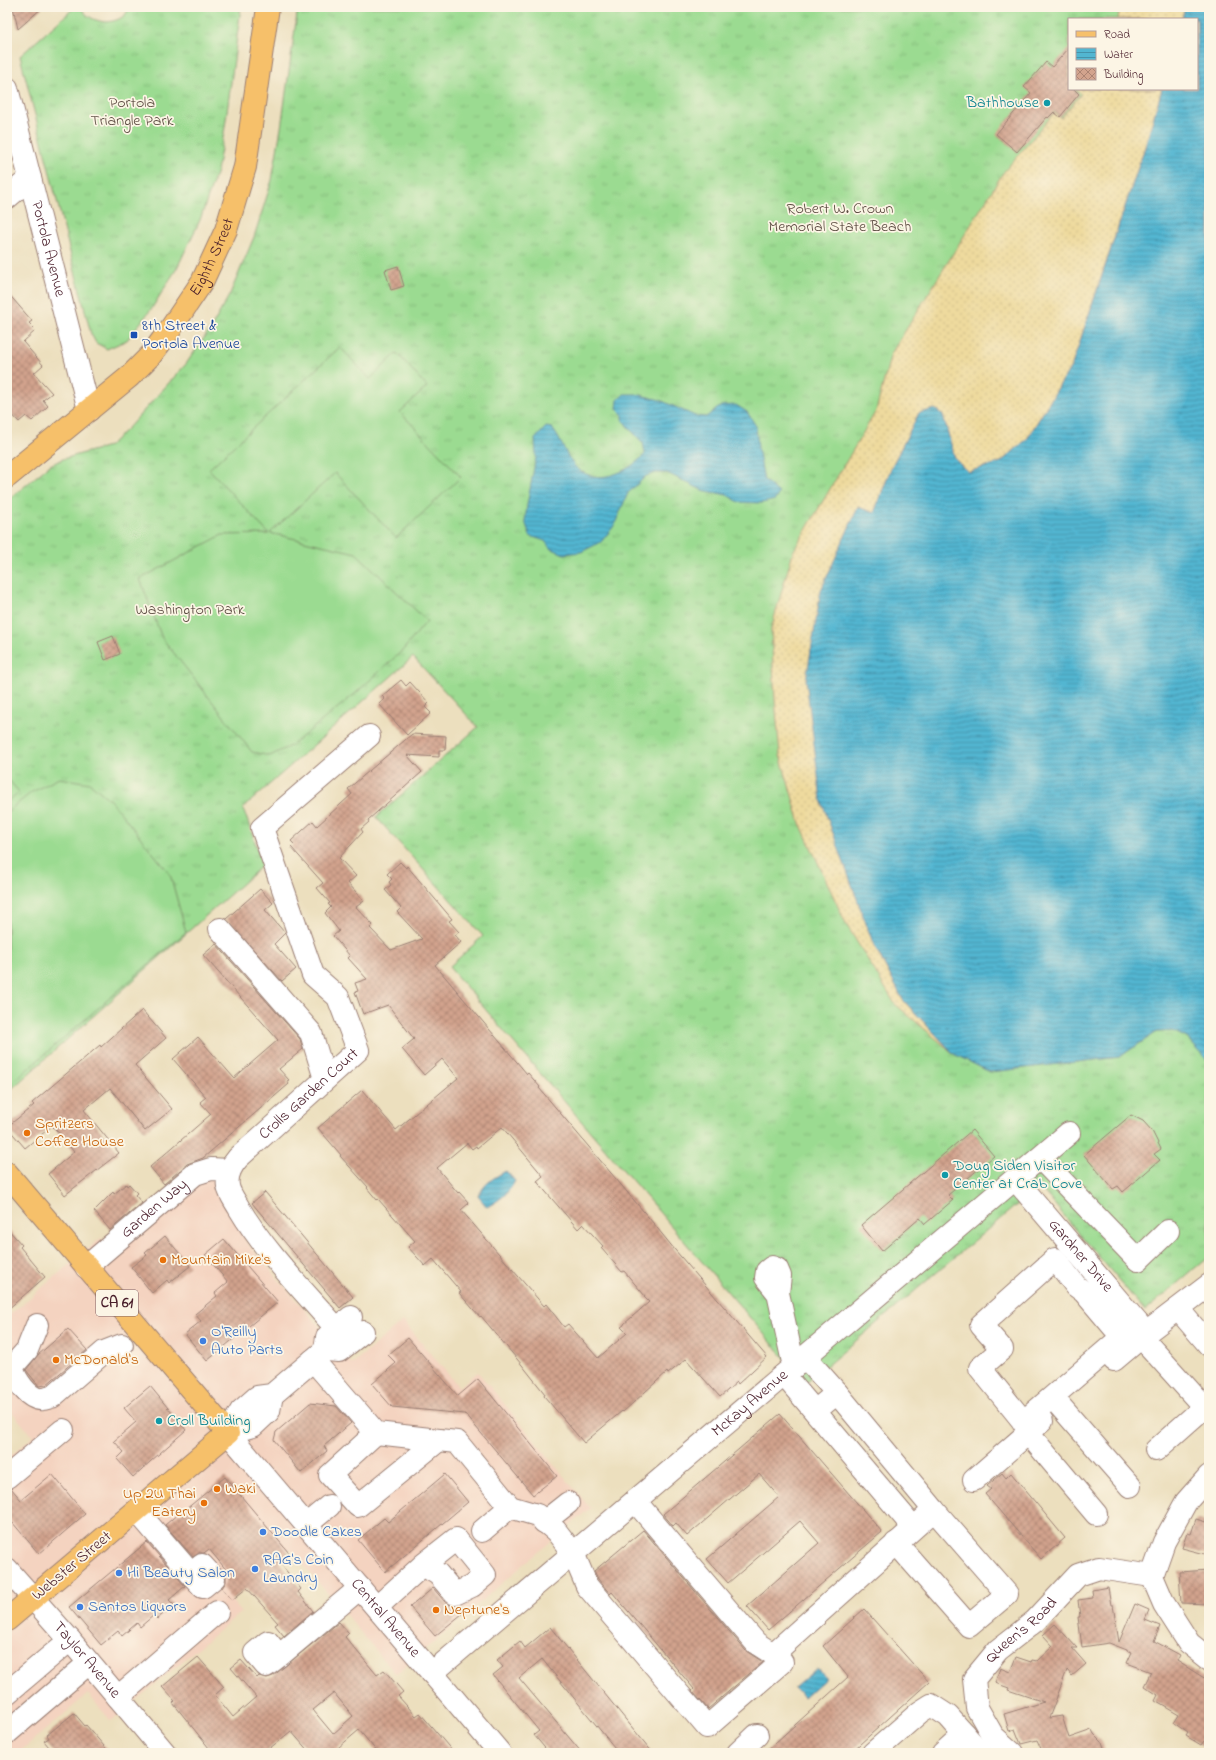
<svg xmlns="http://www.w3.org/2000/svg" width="1216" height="1760" font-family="'Indie Flower',sans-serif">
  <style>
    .built { fill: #f4d3c0 }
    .grass { fill: url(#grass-tufts); stroke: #727d5e }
    .sand { fill: url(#sand-dots); stroke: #9c7c64 }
    .pitch { fill: #9bdb91; stroke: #727d5e }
    .water { fill: url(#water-rules); stroke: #4e6a7e }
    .building { fill: url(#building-cross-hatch); fill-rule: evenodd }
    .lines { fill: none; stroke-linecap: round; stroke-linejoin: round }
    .minor-casing { stroke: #9b7f74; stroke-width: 24 }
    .major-casing { stroke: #9b7f74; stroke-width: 24 }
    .minor { stroke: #fff; stroke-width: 22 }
    .major { stroke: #f6c06b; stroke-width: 22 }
    .culture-dot { fill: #0f9aa8; stroke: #fcf5e5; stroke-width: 1.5 }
    .transit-dot { fill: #1a4fb4; stroke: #fcf5e5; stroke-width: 1.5 }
    .food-dot { fill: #e8710a; stroke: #fcf5e5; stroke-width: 1.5 }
    .shop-dot { fill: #3f7fe0; stroke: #fcf5e5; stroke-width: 1.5 }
    .labels { text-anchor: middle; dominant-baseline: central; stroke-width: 3.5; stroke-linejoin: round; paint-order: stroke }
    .shield { fill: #fcf5e5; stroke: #7f5f63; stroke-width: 1 }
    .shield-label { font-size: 15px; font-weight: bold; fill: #4a1f2b }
    .park-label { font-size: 16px; fill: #5e4e44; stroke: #fcf5e5 }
    .culture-label { font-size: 16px; fill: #0d838f; stroke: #fcf5e5; text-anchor: start }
    .street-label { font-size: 16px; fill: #4a1f2b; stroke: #fcf5e5 }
    .transit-label { font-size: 16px; fill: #164399; stroke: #fcf5e5; text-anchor: start }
    .food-label { font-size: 16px; fill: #c56008; stroke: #fcf5e5; text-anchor: start }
    .shop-label { font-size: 16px; fill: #366cbe; stroke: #fcf5e5; text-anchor: start }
  </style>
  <defs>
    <pattern id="grass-tufts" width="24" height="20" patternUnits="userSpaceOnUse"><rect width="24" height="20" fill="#9bdb91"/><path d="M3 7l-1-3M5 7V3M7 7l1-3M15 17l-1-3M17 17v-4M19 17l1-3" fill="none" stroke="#87bc7d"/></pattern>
    <pattern id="sand-dots" width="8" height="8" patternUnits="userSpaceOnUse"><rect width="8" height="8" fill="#eeda9e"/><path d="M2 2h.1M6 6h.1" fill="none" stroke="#cebb88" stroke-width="1.8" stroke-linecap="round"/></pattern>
    <pattern id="water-rules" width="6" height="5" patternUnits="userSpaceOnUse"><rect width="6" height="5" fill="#52b6d1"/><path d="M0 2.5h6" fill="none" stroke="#4693aa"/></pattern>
    <pattern id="building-cross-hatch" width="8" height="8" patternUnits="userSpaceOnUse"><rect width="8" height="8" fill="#d2a38d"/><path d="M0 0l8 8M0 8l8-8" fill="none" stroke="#ac8473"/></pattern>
  </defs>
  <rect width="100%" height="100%" fill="#fcf5e5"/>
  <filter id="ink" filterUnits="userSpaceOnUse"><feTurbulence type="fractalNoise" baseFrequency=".025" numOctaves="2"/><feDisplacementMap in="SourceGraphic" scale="8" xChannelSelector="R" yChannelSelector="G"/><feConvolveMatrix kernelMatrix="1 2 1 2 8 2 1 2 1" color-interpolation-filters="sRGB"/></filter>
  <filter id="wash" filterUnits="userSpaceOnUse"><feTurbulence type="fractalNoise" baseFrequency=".012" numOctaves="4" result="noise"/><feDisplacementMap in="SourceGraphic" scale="16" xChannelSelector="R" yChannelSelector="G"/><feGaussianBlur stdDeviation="0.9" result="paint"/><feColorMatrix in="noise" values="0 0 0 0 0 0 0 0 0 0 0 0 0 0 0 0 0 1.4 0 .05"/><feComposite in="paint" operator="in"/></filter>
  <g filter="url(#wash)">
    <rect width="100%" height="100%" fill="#ecdfbe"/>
    <polygon class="built" points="213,1175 247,1243 352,1364 403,1321 459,1387 478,1372 590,1508 396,1674 290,1549 231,1600 241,1612 111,1721 88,1694 18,1753 7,1753 7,1459 33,1437 7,1406 7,1317 101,1238 115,1254 204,1177"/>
    <g class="grass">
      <path d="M 75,7 L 81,7 C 88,22 111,27 125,15 C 127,13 128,9 130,7 L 241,7 L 225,127 L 217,171 L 200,220 L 177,268 L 152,308 L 127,340 L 107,349 L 96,343 L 91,334 L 20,56 Z"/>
      <polygon points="298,7 1185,7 1182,19 1069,19 1069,89 1162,89 1027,439 919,413 892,466 858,507 954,1054 990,1072 1119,1057 1157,1032 1173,1031 1187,1038 1209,1062 1209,1256 1145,1311 1039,1186 806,1383 449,967 483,936 376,817 478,727 413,657 243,808 263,865 7,1093 7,501 50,465 63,459 109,446 129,427 186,364 211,328 230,294 254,237 272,180 281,128"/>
    </g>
    <g class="sand">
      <polygon points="1120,7 1185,7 1182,19 1118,19"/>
      <polygon points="1076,89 1162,89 1145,147 1072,365 1027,439 1001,462 968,472 955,459 943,415 919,413 892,466 874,513 858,507 873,943 903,1000 954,1054 895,1004 846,924 800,823 780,755 775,699 771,629 793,552 876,411 891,354 1003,173 1054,113 1061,118 1081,94"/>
    </g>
    <g class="pitch">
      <polygon points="340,347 370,379 397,353 427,387 400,412 461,477 396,538 335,473 270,533 356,553 427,621 403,650 356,693 292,745 270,756 252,752 162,638 140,579 222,535 269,534 209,469"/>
      <polygon points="7,778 19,792 7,802"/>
      <polygon points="59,778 90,783 111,801 170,874 186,932 7,1087 7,812 32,792"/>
    </g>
    <g class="water">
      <polygon points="1185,7 1209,7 1209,1062 1187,1038 1173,1031 1157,1032 1119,1057 990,1072 954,1054 903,1000 873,943 821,800 806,680 821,590 858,507 874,513 892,466 919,413 935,409 943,415 955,459 968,472 1001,462 1027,439 1072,365 1145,147 1162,89 1197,89 1197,19 1182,19"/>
      <path d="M 624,394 L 636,394 L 660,400 L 695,416 L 706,417 L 721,406 L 736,405 L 747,412 L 756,426 L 758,448 L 764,480 L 779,493 L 775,500 L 762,503 L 739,502 L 727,495 L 702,490 L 667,473 L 656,473 L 646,476 L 628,493 L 614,526 L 601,542 L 581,552 L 564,554 L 550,548 L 545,541 L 530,536 L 525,521 L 527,505 L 536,457 L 535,439 L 546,427 L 552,428 C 561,439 565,454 574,465 C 594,488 628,473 645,454 L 643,443 L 628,427 L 623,420 L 623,415 L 617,409 L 618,400 Z"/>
      <path d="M 506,1171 L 515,1181 C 508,1194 500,1200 487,1207 L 478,1196 C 485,1183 493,1178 506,1171 Z"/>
      <polygon points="817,1668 826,1678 804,1698 794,1688"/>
    </g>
    <g id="blocks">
      <g class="building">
        <polygon points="13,7 43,7 18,29"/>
        <polygon points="1069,48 1069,89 1074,89 1079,94 1060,117 1054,112 1048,118 1047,117 1017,152 996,134 1031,93 1024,87 1046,62 1052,67"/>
        <polygon points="398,266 404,286 391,290 385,270"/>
        <polygon points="7,292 32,321 29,323 36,330 23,342 43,365 34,373 52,393 43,400 48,406 32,421 26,416 19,422 7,409"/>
        <polygon points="113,636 120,654 105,660 98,642"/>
        <polygon points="401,680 406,686 410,682 429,703 425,707 431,713 407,735 379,704 385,699 382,696"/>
        <path d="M 412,734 L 446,736 L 445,750 L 439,750 L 439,757 L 407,755 L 422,772 L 368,820 L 369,822 L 361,829 L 363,832 L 339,858 L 356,876 L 348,883 L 364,901 L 356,907 L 373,925 L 370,928 L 391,950 L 422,939 L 397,912 L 401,908 L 385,890 L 391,885 L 389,882 L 392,879 L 387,874 L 400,862 L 406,868 L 407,866 L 452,919 L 449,921 L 459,932 L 455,935 L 461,942 L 435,965 L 527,1074 L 528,1073 L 540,1087 L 539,1088 L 649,1218 L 675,1250 L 767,1357 L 738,1384 L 737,1382 L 720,1397 L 686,1359 L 668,1374 L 667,1372 L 623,1412 L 622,1411 L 584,1443 L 544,1396 L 545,1394 L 522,1365 L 481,1316 L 480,1317 L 459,1293 L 461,1292 L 433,1259 L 425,1266 L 408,1247 L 415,1241 L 393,1216 L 378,1199 L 377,1200 L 367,1188 L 368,1187 L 340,1156 L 341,1155 L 318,1128 L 362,1090 L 396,1130 L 458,1078 L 442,1059 L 424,1075 L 402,1049 L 414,1039 L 388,1005 L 363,1014 L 355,992 L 358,991 L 355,983 L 367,979 L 348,958 L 350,956 L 333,936 L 339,931 L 325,913 L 331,907 L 328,904 L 330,903 L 317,888 L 323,883 L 291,847 L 294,844 L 291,841 L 313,821 L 317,826 L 352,794 L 348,789 ZM 502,1127 L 543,1176 L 537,1181 L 539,1184 L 578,1229 L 583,1224 L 603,1246 L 601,1248 L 622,1272 L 624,1271 L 645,1296 L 644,1297 L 649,1302 L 624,1324 L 624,1325 L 621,1327 L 627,1333 L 598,1358 L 568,1324 L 564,1327 L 546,1304 L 544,1306 L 461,1210 L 469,1203 L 459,1192 L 458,1193 L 437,1168 L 467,1143 L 472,1149 L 476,1146 L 477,1148 Z"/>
        <polygon points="260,889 273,903 265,910 285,933 274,944 296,969 282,981 226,919"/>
        <polygon points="216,944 300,1039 303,1049 279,1069 289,1080 287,1081 289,1084 203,1158 187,1164 164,1184 150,1167 211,1114 200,1102 206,1097 173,1059 198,1037 234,1078 278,1040 203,955"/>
        <polygon points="142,1010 166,1038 135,1065 172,1109 145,1131 110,1088 84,1110 119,1153 65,1195 48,1174 74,1152 57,1131 52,1126 25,1148 7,1127 34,1105 32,1103 73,1068 100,1045 101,1047"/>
        <polygon points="1131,1115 1143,1121 1152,1131 1161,1149 1154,1154 1160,1160 1123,1192 1118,1186 1113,1189 1084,1155"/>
        <polygon points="972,1130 994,1156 948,1195 953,1200 925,1224 920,1218 882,1251 861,1225"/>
        <polygon points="126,1184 127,1186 129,1184 137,1193 135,1195 142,1203 110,1230 94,1211 113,1192 114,1194"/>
        <polygon points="265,1192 353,1297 340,1308 252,1203"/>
        <polygon points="7,1228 22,1245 20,1247 45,1277 7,1310"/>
        <polygon points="165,1236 190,1266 169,1283 167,1280 152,1293 131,1267 147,1255 145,1253"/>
        <polygon points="224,1239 278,1302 207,1361 185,1334 201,1321 195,1314 217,1296 215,1293 228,1282 205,1255"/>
        <polygon points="68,1329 87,1350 46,1385 39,1386 26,1370 38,1355"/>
        <polygon points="408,1338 458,1396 478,1379 557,1476 533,1495 465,1414 392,1407 372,1384 396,1363 388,1355"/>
        <polygon points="150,1386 186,1430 133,1477 117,1459 124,1452 114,1441 136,1422 124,1408"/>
        <polygon points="310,1403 336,1406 351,1423 324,1446 327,1451 301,1473 274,1440 276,1432"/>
        <polygon points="780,1414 882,1532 768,1630 747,1606 819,1543 800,1521 728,1583 707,1559 779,1497 759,1474 687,1536 676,1523 673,1526 663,1514"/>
        <polygon points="1002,1473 1006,1478 1011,1473 1065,1538 1041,1559 985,1494 991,1489 987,1486"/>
        <polygon points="52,1474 85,1514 39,1554 7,1516 7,1489 11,1488 21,1500"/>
        <polygon points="445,1474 468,1502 385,1572 358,1540 384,1518 388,1522"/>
        <polygon points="225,1477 289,1553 279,1562 301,1589 298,1592 313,1611 284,1636 275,1625 278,1623 247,1588 232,1600 222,1588 226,1582 226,1574 228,1572 209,1549 204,1553 199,1553 193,1557 165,1525 179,1513 180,1514"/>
        <polygon points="1196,1519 1209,1523 1209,1555 1182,1548 1187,1533 1191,1534"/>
        <polygon points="643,1530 746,1651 763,1662 708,1709 692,1691 694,1689 612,1592 610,1594 598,1579 594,1571"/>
        <polygon points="147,1542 185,1586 169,1600 174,1605 157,1619 154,1615 140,1627 137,1623 122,1636 118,1631 101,1645 69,1607"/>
        <polygon points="1209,1570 1209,1604 1181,1603 1179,1572"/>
        <polygon points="1108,1587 1111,1605 1113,1605 1119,1642 1135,1604 1149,1610 1145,1620 1160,1626 1154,1641 1180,1655 1177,1661 1209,1681 1209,1745 1204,1741 1201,1745 1186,1736 1188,1733 1174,1723 1179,1715 1155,1701 1158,1695 1144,1686 1151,1672 1127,1663 1132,1652 1109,1643 1082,1647 1078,1617 1080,1617 1078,1600 1093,1598 1092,1590"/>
        <polygon points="433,1588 445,1602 452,1606 456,1606 462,1614 435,1636 410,1607"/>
        <polygon points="864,1609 929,1682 850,1753 764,1753 848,1677 823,1646"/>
        <path d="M 339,1622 L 349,1633 L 345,1637 L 377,1675 L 384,1670 L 403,1692 L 398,1696 L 416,1716 L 420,1713 L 454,1753 L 378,1753 L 359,1730 L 332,1753 L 310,1753 L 291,1731 L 264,1753 L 213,1753 L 173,1703 L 175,1701 L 162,1687 L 198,1657 L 224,1687 L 215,1695 L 233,1717 L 256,1697 L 231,1668 L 241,1660 L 257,1678 L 259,1676 L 267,1678 L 273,1676 ZM 334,1693 L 353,1716 L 333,1734 L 313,1710 Z"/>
        <polygon points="1055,1624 1077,1648 1072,1648 1086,1664 1072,1676 1067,1670 1049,1718 1062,1716 1069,1738 1092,1730 1094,1734 1102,1742 1106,1753 1043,1753 1037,1740 1021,1744 1015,1729 1009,1731 1004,1714 1044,1702 1008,1690 1009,1688 995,1683 1000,1668 1010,1672 1016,1657 1031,1662 1032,1660 1037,1661 1053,1646 1043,1635"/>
        <polygon points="550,1627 653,1753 619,1753 542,1659 519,1678 582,1753 549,1753 534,1735 539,1731 493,1675 503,1667 497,1660 520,1641 525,1648"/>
        <polygon points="74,1713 85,1726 86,1725 110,1753 54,1753 44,1741 49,1738 47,1735"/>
      </g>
    </g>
  </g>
  <g filter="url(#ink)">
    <use href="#blocks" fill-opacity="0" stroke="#9b7f74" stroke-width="1"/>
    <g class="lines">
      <defs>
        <g id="minor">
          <path id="s1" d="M 7,88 L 89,410"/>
          <polyline points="7,198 30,178"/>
          <polyline points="220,929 311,1033 325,1079"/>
          <polyline points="1040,1158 1138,1260 1168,1231"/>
          <path id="s2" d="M 1015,1179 L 1146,1333"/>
          <path id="s3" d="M 86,1267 L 195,1174 L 211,1169 L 229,1170"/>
          <polyline points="778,1293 780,1276 777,1269 772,1267 767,1271 766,1278 778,1293 794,1367"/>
          <polyline points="1178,1309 1209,1345"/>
          <path d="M 37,1325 L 27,1350 L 12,1367 C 15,1379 29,1401 43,1399 C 46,1399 50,1397 52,1397 L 104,1352 L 122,1345"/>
          <path id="s4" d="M 337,1329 C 303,1290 265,1252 239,1208 C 235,1201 229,1193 228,1186 C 226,1175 231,1166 238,1158 L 358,1050 L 338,997 L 313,975 L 262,828 L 369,736"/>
          <polyline points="1141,1337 1204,1407"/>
          <polyline points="325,1350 339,1351 363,1332"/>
          <polyline points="805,1357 837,1393"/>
          <polyline points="313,1360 376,1433 457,1442 510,1507 537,1515 556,1531 573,1553 587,1586 707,1727 782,1662 773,1654"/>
          <polyline points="1114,1360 1146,1333 1209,1285"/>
          <polyline points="784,1375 913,1527"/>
          <polyline points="1060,1406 1130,1486"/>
          <polyline points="815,1411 837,1393 934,1510 1007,1594 969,1626 896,1543"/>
          <polyline points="1023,1422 1122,1337 1084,1292 1076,1286 1055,1259 981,1325 1002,1349 980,1368 1031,1431"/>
          <path id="s5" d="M 228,1433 L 500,1753"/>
          <polyline points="228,1433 241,1411 257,1397 272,1395 325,1350 327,1337 351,1317"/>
          <polyline points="228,1433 253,1426 269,1411 272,1395"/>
          <polyline points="376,1433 330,1475 358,1506 439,1440"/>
          <polyline points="1028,1433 1096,1514"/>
          <polyline points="1156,1450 1209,1403"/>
          <polyline points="1209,1476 1186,1502 1164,1542 1152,1576 1164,1604 1189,1643 1209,1659"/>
          <polyline points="7,1477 63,1430"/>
          <polyline points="974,1480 1042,1421"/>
          <polyline points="635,1501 756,1643 773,1654 934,1510"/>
          <polyline points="137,1511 191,1574 202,1565 214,1578 203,1587 191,1574"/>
          <polyline points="544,1522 568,1503"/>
          <polyline points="306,1525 329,1506"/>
          <polyline points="482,1531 510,1507"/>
          <path id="s6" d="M 7,1569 L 70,1640 L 165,1753"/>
          <polyline points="377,1607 423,1565 438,1574 455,1594 472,1586 485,1575 456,1539 423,1565"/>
          <polyline points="279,1656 266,1666 255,1653 268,1642 279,1656 360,1588"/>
          <path id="s7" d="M 432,1673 L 1069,1133"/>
          <polyline points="7,1693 70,1640"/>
          <polyline points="118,1697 217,1612"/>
          <polyline points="7,1733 89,1663"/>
          <polyline points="738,1753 757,1735"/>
          <polyline points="873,1753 920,1712 931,1705 948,1716 981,1753"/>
          <polyline points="943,1753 964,1734"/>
          <path id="s8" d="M 1012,1753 L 993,1736 L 977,1708 L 974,1679 L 998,1650 L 1035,1621 L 1078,1575 L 1099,1568 L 1152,1576"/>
        </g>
        <g id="major">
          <path id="s9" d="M 7,477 L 129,377 L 151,355 L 169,331 L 202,282 L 226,230 L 245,167 L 268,7"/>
          <polyline points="7,1173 228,1433 7,1620"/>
        </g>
      </defs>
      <use href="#minor" class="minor-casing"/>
      <use href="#major" class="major-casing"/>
      <use href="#minor" class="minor"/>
      <use href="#major" class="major"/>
    </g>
  </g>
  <g class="culture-dot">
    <circle cx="1047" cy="103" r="4"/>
    <circle cx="945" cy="1175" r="4"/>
    <circle cx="159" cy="1421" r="4"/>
  </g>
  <rect class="transit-dot" x="130" y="331" width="8" height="8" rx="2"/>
  <g class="food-dot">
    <circle cx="27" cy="1133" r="4"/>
    <circle cx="163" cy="1260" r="4"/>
    <circle cx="56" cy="1360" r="4"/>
    <circle cx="217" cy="1489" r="4"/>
    <circle cx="204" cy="1503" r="4"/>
    <circle cx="436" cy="1610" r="4"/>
  </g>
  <g class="shop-dot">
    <circle cx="203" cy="1341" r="4"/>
    <circle cx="263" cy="1532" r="4"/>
    <circle cx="255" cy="1569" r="4"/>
    <circle cx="119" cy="1573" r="4"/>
    <circle cx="80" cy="1607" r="4"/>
  </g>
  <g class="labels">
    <rect class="shield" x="96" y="1290" width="42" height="26" rx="3"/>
    <g class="shield-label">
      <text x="117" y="1303">CA 61</text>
    </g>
    <g class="park-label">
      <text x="132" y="103">Portola<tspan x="132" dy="18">Triangle Park</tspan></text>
      <text x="840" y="209">Robert W. Crown<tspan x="840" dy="18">Memorial State Beach</tspan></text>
      <text x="190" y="610">Washington Park</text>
    </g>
    <g class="culture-label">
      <text x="1039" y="103" text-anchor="end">Bathhouse</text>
      <text x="953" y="1166">Doug Siden Visitor<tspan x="953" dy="18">Center at Crab Cove</tspan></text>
      <text x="167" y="1421">Croll Building</text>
    </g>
    <g class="street-label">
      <text stroke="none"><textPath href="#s1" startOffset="166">Portola Avenue</textPath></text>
      <text stroke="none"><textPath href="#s9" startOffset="305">Eighth Street</textPath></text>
      <text stroke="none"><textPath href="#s4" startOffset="307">Crolls Garden Court</textPath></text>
      <text stroke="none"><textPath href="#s3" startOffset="90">Garden Way</textPath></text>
      <text stroke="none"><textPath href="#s2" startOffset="101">Gardner Drive</textPath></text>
      <text stroke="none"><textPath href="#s7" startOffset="417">McKay Avenue</textPath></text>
      <text transform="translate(72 1566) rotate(-40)">Webster Street</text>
      <text stroke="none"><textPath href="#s5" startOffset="243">Central Avenue</textPath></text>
      <text stroke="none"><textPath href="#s8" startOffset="155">Queen's Road</textPath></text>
      <text stroke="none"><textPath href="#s6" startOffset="121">Taylor Avenue</textPath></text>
    </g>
    <g class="transit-label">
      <text x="142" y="326">8th Street &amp;<tspan x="142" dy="18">Portola Avenue</tspan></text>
    </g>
    <g class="food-label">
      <text x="35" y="1124">Spritzers<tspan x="35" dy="18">Coffee House</tspan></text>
      <text x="171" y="1260">Mountain Mike's</text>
      <text x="64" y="1360">McDonald's</text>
      <text x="225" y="1489">Waki</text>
      <text x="196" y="1494" text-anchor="end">Up 2U Thai<tspan x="196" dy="18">Eatery</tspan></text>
      <text x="444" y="1610">Neptune's</text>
    </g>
    <g class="shop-label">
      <text x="211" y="1332">O'Reilly<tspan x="211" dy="18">Auto Parts</tspan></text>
      <text x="271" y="1532">Doodle Cakes</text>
      <text x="263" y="1560">RAG's Coin<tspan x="263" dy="18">Laundry</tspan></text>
      <text x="127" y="1573">Hi Beauty Salon</text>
      <text x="88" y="1607">Santos Liquors</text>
    </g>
  </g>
  <rect width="1216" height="1760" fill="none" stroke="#fcf5e5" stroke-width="24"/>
  <rect x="1068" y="18" width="130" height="72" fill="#fcf5e5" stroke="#b59f9b"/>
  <rect x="1076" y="31" width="20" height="6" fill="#f6c06b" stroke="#b59f9b"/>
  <text x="1104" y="38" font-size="12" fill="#4a1f2b">Road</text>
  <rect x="1076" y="48" width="20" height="12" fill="url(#water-rules)" stroke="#b59f9b"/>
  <text x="1104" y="58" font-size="12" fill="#4a1f2b">Water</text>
  <rect x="1076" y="68" width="20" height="12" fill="url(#building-cross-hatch)" stroke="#b59f9b"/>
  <text x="1104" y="78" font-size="12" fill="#4a1f2b">Building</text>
</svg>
